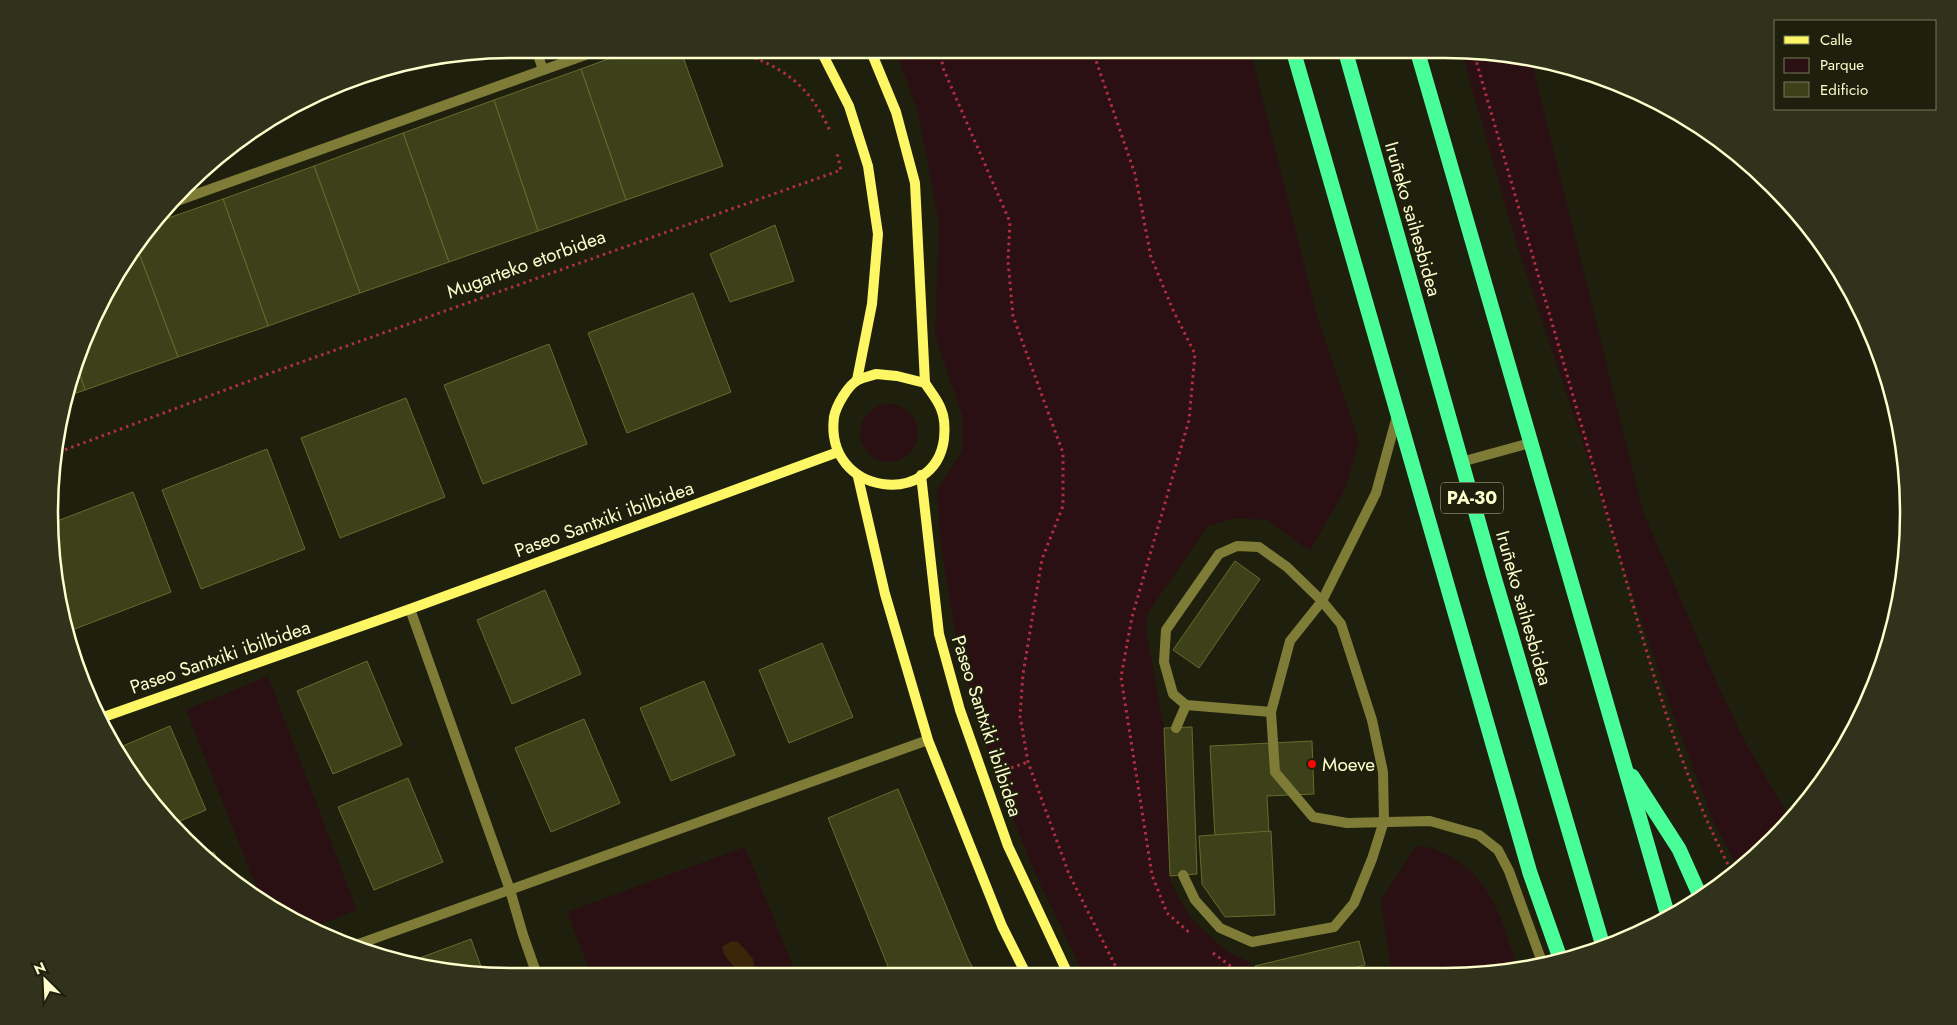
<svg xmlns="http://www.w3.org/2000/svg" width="1957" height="1025" font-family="Jost,sans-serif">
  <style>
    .green { fill: #2a1013 }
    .water { fill: #3c260a }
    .building { fill: #3c4119; stroke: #656c2b }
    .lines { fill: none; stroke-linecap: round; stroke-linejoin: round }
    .path { stroke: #b02f40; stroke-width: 3; stroke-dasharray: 2.5 4; stroke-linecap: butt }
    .lane { stroke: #7f7c38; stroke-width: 10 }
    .street { stroke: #7f7c38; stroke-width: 10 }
    .secondary { stroke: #fdf665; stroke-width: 10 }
    .highway { stroke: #49fd99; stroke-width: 15 }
    .poi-dot { fill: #f40803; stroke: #1e200d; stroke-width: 2 }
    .labels { text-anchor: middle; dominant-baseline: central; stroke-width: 4; stroke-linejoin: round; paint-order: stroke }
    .shield { fill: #1e200d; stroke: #babb93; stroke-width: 1 }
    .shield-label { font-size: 18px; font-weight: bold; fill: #fdfecc }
    .street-label { font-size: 19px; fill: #fdfecc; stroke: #1e200d }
    .poi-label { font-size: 19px; fill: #fdfecc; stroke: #1e200d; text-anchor: start }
    .rim { fill: none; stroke: #fdfecc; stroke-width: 2.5 }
  </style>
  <rect width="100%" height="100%" fill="#1e200d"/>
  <g class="green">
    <polygon points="895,49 1250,50 1318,319 1359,442 1344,491 1310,551 1267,520 1233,518 1207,527 1148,613 1146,630 1164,728 1171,883 1190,917 1224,949 1250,963 1253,973 1083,973 1030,862 987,751 957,644 941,548 937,491 962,451 962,415 935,335 939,223 918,112"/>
    <polygon points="1461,50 1475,50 1531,59 1643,512 1717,683 1744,740 1791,820 1738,867 1712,819 1669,703 1515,239"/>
    <circle cx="889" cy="433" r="29"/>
    <polygon points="268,676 357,910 309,929 259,894 186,710"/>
    <path d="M 1416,846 C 1429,846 1437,850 1449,856 C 1495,881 1502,923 1518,969 L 1505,972 L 1372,973 L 1371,970 L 1390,965 L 1381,900 Z"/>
    <polygon points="745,847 796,974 591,975 567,912"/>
  </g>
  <polygon class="water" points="732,941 738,942 753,959 756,974 741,975 725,956 722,947"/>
  <g class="building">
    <polygon points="635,49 680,49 723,166 626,200 581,69"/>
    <polygon points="581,69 626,200 538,231 494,100"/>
    <polygon points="494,100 538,231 449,262 403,133"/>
    <polygon points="403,133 449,262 360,293 314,166"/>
    <polygon points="314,166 360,293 268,326 223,199"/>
    <polygon points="223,199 268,326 178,357 136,245 157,222"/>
    <polygon points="775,225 794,281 730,302 710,254"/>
    <polygon points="136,245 178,357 85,390 77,366 127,255"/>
    <polygon points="693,293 731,392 627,433 588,333"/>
    <polygon points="549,344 587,444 483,484 444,385"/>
    <polygon points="77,366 85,390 64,397 64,393"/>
    <polygon points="406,398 445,497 340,538 301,438"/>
    <polygon points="267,449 305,549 201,589 162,490"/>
    <polygon points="133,492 171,592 67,632 63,621 50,543 52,523"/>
    <polygon points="1235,561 1260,579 1199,668 1173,650"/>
    <polygon points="545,590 581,674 512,704 477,620"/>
    <polygon points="822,643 853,717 789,743 759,670"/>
    <polygon points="367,661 402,745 333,774 297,691"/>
    <polygon points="704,681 735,755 671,781 640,708"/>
    <polygon points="584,719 620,803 551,832 515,748"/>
    <polygon points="170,726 206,810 173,824 118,748"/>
    <polygon points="1192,727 1197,874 1170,876 1164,728"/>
    <polygon points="1312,741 1314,794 1267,796 1269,835 1215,838 1210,746"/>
    <polygon points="408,778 443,862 374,890 338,807"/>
    <polygon points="898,789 968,959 976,974 891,974 828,818"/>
    <polygon points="1271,831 1275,915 1225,917 1202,884 1199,836"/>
    <polygon points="214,852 220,865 205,855"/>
    <polygon points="471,939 484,975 406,963"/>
    <polygon points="1359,941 1365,965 1334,973 1257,973 1255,966"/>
  </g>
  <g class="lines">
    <g class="path">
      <path d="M 730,49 C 782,66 808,82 831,133"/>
      <polyline points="940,49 943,68 1010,222 1008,261 1013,316 1063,453 1063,506 1042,559 1023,674 1020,716 1028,762 1069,874 1119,973"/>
      <polyline points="1092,49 1135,174 1151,257 1173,310 1195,354 1189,420 1132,617 1121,677 1152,875 1167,913 1191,934"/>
      <path d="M 1473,50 C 1518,205 1563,361 1608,517 C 1643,637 1673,761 1732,872"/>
      <polyline points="59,452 268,374 841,170 837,153"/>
      <polyline points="1005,770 1028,762"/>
      <polyline points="1213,953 1233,968 1235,973"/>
    </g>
    <g class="lane">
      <polyline points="1397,416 1376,493 1322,601 1290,641 1271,712 1275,772 1313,817 1347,823 1430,821 1479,835 1498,850 1509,871 1542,962"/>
      <polyline points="1461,462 1530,443"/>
      <polyline points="1176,728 1186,705"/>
      <polyline points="1183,875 1195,900 1220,928 1252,942 1334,927 1354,903 1372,859 1384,821 1383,772 1372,720 1341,624 1322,601 1287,567 1259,547 1237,546 1219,554 1166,630 1164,662 1173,694 1186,705 1271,712"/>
    </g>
    <g class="street">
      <polyline points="536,49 543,70"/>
      <polyline points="177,201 602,49"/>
      <polyline points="410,609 510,890 523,935 537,975"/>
      <polyline points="353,946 928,740"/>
    </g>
    <g class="secondary">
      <polyline points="820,49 849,106 868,166 878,234 872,304 857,380"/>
      <polyline points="870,49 896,112 915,183 925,383"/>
      <path d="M 876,374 L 897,376 L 925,383 C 930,391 938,400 941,409 C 945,418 945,429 944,439 C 935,509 824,496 834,417 C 836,406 848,385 858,380 C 863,377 871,376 876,374 Z"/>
      <polyline points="921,475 939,634 960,710 1008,846 1068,974"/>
      <polyline points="858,477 885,594 928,740 1002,926 1026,974"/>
      <polyline points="98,719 410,609 838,452"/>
    </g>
    <g class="highway">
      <polyline points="1293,50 1530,873 1560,958"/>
      <polyline points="1345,50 1494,577 1603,946"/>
      <polyline points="1417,50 1668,916"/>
      <polyline points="1632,776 1679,849 1701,898"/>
    </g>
  </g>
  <circle class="poi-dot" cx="1312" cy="764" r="5"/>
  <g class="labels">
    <rect class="shield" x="1441" y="482.5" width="62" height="31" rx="4"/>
    <g class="shield-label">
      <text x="1472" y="498">PA-30</text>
    </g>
    <g class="street-label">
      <text transform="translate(1413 219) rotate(74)">Iruñeko saihesbidea</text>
      <text transform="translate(526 264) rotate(-20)">Mugarteko etorbidea</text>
      <text transform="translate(604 519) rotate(-20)">Paseo Santxiki ibilbidea</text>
      <text transform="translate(1524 608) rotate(74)">Iruñeko saihesbidea</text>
      <text transform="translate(220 657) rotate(-19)">Paseo Santxiki ibilbidea</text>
      <text transform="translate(987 726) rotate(72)">Paseo Santxiki ibilbidea</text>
    </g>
    <g class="poi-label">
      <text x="1322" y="764">Moeve</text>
    </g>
  </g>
  <path d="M0 0H1957V1025H0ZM513 58H1445A455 455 0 0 1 1900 513V513A455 455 0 0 1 1445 968H513A455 455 0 0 1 58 513V513A455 455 0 0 1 513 58Z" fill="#30321c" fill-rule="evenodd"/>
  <path class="rim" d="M513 58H1445A455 455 0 0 1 1900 513V513A455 455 0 0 1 1445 968H513A455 455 0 0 1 58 513V513A455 455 0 0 1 513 58Z"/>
  <rect x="1774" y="20" width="162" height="90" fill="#1e200d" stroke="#777959"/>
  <rect x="1784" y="36" width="25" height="8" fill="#fdf665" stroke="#777959"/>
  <text x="1820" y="45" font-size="15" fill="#fdfecc">Calle</text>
  <rect x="1784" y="58" width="25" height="15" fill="#2a1013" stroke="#777959"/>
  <text x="1820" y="70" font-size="15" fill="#fdfecc">Parque</text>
  <rect x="1784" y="82" width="25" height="15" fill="#3c4119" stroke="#777959"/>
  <text x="1820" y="95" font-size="15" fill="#fdfecc">Edificio</text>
  <g transform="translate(45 980) rotate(336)" stroke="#1e200d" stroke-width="4" paint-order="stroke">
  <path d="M0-4L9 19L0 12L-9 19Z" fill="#fdfecc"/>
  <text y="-8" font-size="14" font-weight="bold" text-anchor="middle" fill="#fdfecc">N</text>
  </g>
</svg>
